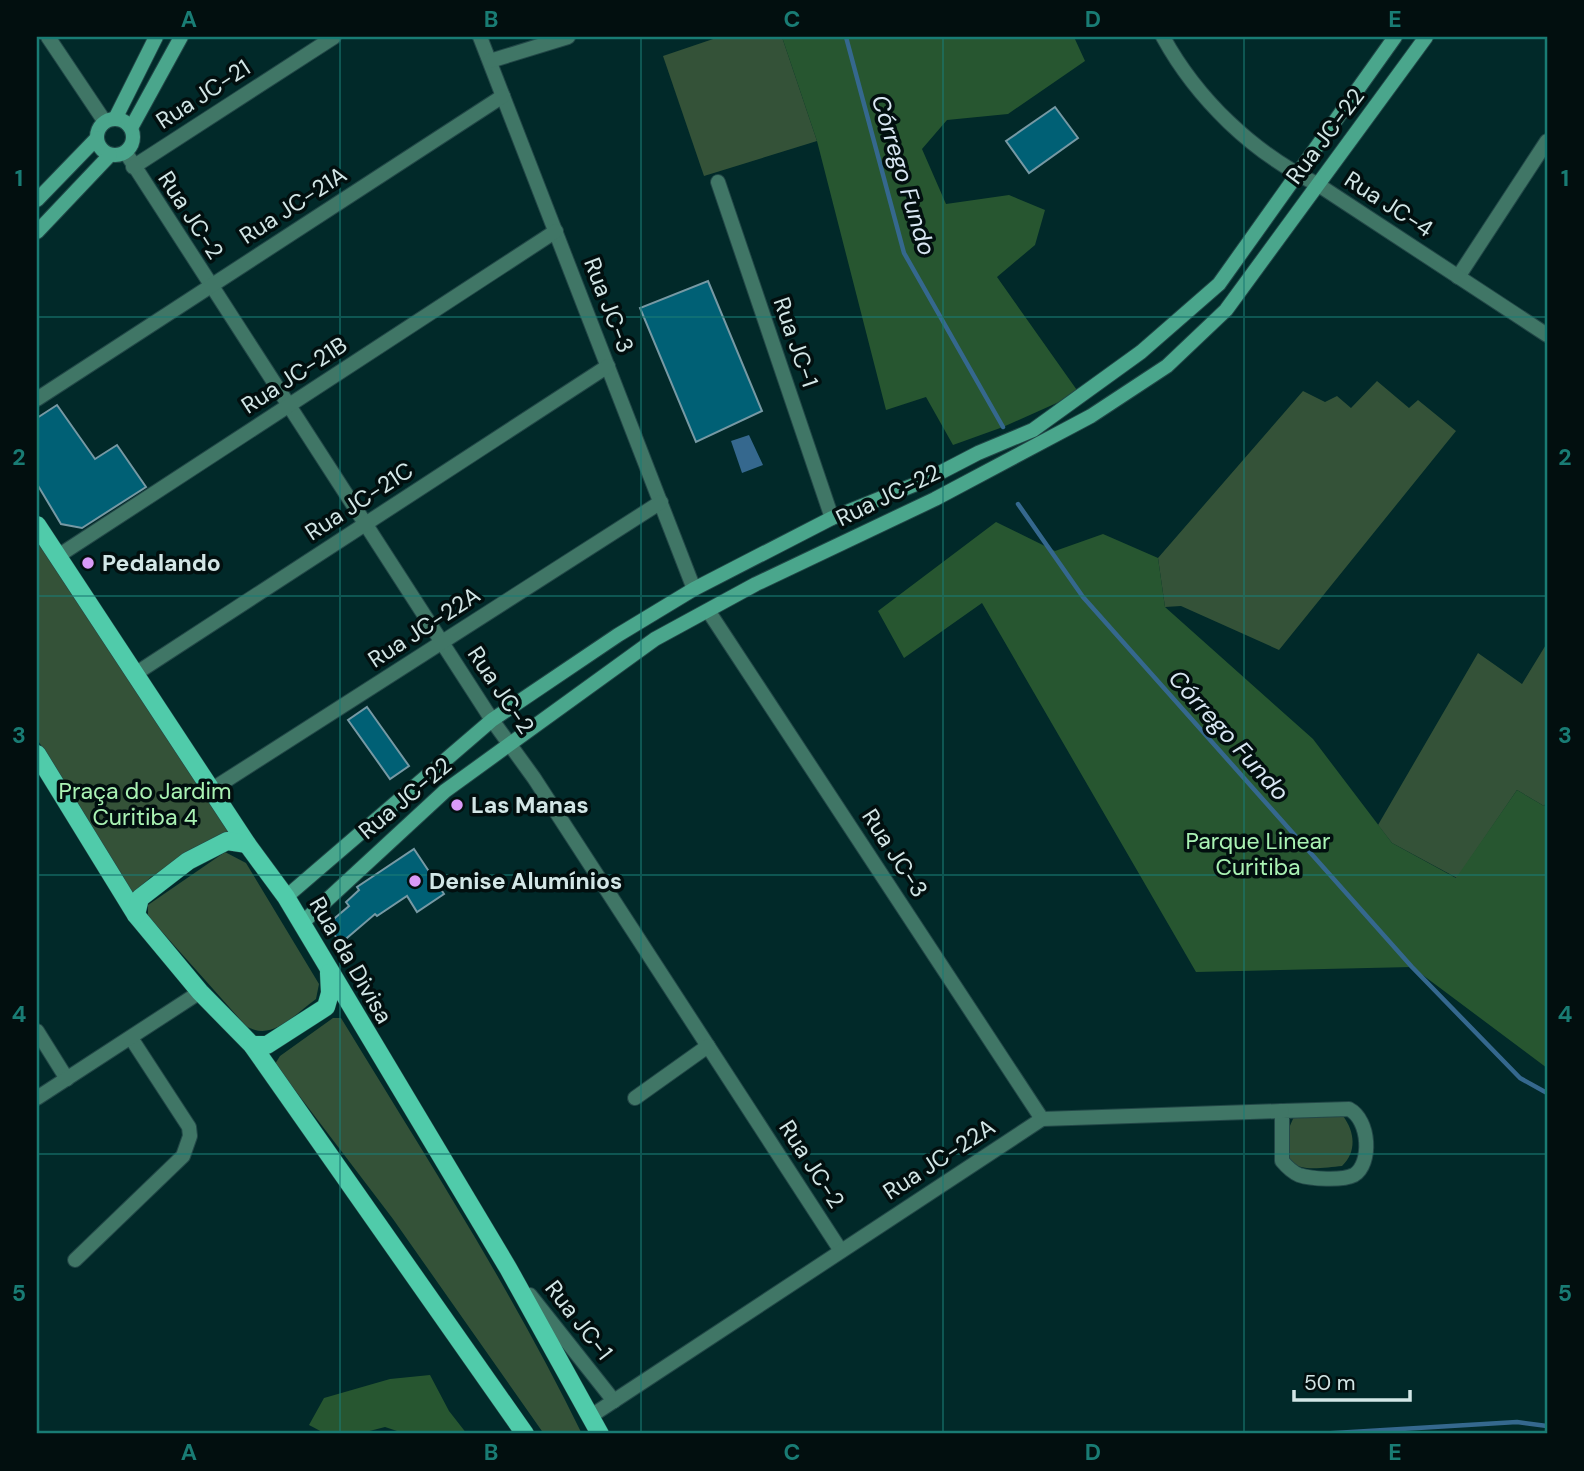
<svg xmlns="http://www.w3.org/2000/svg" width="1584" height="1471" font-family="'DM Sans',sans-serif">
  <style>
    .green { fill: #345238 }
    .forest { fill: #275630 }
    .water { fill: #35688e }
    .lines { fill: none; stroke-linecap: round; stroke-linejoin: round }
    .stream { stroke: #35688e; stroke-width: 4.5 }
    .building { fill: #006075; stroke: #7699a4; stroke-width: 2 }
    .minor-casing { stroke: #224747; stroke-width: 16 }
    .tertiary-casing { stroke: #224747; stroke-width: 16 }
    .secondary-casing { stroke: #224747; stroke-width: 16 }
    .primary-casing { stroke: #224747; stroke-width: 19 }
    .minor { stroke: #407666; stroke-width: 14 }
    .tertiary { stroke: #407666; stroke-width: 14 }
    .secondary { stroke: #4aa68c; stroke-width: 14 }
    .primary { stroke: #50cbaa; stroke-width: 18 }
    .grid { fill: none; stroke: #197c74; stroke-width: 2; stroke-opacity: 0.55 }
    .poi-dot { fill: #d99af7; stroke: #020f0f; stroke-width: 2.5 }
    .labels { text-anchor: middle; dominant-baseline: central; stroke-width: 7; stroke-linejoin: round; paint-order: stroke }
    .street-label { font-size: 23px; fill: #d2e6e6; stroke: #020f0f }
    .poi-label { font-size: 23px; font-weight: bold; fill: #d2e6e6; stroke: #020f0f; text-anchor: start }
    .park-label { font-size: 23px; fill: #aaf3b4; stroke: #020f0f }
    .water-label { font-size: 24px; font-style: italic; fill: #d8e6f2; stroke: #020f0f }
    .neatline { fill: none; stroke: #197c74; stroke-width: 2.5 }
    .grid-label { font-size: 23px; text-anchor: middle; font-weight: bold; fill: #197c74 }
  </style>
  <rect width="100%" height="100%" fill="#012929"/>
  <g class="green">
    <polygon points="719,37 782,37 817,141 704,176 663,56"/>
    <polygon points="1377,381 1409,408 1418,400 1456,431 1279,650 1181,606 1165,607 1158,558 1303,391 1325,402 1337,396 1351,408"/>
    <polygon points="37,535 235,837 151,877 140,887 135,897 37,739"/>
    <polygon points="1547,643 1547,802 1544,806 1517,790 1457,878 1392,843 1378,825 1478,653 1522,684"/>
    <path d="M 225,852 L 246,863 L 319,984 L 316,999 C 294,1015 272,1042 246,1026 L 148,916 L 148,905 Z"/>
    <path d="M 333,1018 L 341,1018 C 424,1154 512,1290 582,1434 L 544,1434 L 393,1219 L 275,1064 L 280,1056 Z"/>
    <path d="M 1343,1116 C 1355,1132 1357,1152 1342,1166 C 1330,1167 1312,1170 1301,1167 C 1278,1160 1286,1132 1294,1117 Z"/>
  </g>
  <g class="forest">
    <polygon points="782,37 1074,37 1085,61 1008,114 947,120 922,149 946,204 1009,195 1045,210 1035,245 997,277 1079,393 1003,427 953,445 926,397 886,410 817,141"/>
    <polygon points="996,522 1055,551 1103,534 1158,558 1165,607 1313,739 1392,843 1456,878 1517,790 1544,806 1547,802 1547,1068 1412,967 1196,972 982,603 904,658 878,611"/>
    <polygon points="430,1375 449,1411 467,1434 406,1434 385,1427 358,1434 326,1434 309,1425 324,1398 390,1379"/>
  </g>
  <polygon class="water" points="749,435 763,465 742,473 731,441"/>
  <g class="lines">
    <g class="stream">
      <polyline points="846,37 904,253 1003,427"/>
      <polyline points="1018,504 1083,597 1412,967 1520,1078 1547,1093"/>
      <polyline points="1318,1434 1517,1422 1547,1426"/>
    </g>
  </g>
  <g class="building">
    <polygon points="1055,107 1078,138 1029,173 1006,141"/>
    <polygon points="708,281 762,411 696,442 640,308"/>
    <polygon points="57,405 95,459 117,445 146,487 82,528 61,524 37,484 37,418"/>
    <polygon points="367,707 409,766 390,779 348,720"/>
    <polygon points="414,849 444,894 417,912 407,896 377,916 375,914 341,943 329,928 329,923 349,906 346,902 359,890 357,887"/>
  </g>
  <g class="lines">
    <defs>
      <g id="minor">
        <polyline points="48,37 105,122"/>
        <polyline points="480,37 694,589"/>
        <polyline points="490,61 568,37"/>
        <polyline points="126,153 492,720 534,778 841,1251"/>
        <polyline points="133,167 334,37"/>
        <polyline points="718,182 832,518"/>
        <polyline points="1458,277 1547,141"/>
        <polyline points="37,399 503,96"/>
        <polyline points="58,556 556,231"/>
        <polyline points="709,612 1042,1119"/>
        <polyline points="135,674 608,366"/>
        <polyline points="211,790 661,502"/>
        <polyline points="37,1031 67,1079"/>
        <polyline points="635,1098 708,1046"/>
        <path d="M 1349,1109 C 1370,1120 1372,1164 1354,1175 C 1342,1181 1311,1179 1299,1175 C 1292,1172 1287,1167 1282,1161 L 1282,1111 Z"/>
        <polyline points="75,1260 183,1156 190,1136 189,1127 131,1038"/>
        <polyline points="530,1295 614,1401"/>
        <polyline points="591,1416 1042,1119 1282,1111"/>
      </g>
      <g id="tertiary">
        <path d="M 1163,37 C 1197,99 1253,153 1317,184 L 1547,335"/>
        <polyline points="37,1098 200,992"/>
      </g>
      <g id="secondary">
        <circle cx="115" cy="137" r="18"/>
        <polyline points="115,119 156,37"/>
        <polyline points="131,128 181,37"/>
        <polyline points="37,200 97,138"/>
        <polyline points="37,232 110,155"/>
        <polyline points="286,897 492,720 618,635 694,589 832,518 926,480 978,453 1033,430 1141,352 1219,284 1395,37"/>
        <polyline points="301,924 445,791 655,639 756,584 935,499 1091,416 1167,366 1226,310 1426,37"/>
      </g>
      <g id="primary">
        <polyline points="37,525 247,844 286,897 508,1268 600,1434"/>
        <polyline points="37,754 136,915 200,992 252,1045 525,1434"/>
        <polyline points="136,915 140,898 188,861 227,841 247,844"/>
        <polyline points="252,1045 267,1045 326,1007 330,993 329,973"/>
      </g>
    </defs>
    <use href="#minor" class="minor-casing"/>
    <use href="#tertiary" class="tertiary-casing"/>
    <use href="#secondary" class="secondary-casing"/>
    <use href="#primary" class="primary-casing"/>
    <use href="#minor" class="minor"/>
    <use href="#tertiary" class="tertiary"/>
    <use href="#secondary" class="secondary"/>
    <use href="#primary" class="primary"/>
  </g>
  <path class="grid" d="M 340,37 L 340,1434M 641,37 L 641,1434M 943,37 L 943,1434M 1244,37 L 1244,1434M 37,317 L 1547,317M 37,596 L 1547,596M 37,875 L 1547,875M 37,1154 L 1547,1154"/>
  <g class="poi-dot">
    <circle cx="88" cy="563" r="7"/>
    <circle cx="457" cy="805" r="7"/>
    <circle cx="415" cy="881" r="7"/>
  </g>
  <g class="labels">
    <g class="street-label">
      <text transform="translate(203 94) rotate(-33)">Rua JC-21</text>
      <text transform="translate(1325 136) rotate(-53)">Rua JC-22</text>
      <text transform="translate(1389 204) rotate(33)">Rua JC-4</text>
      <text transform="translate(293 205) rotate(-33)">Rua JC-21A</text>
      <text transform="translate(191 215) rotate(57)">Rua JC-2</text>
      <text transform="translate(609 305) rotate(69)">Rua JC-3</text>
      <text transform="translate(796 342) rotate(71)">Rua JC-1</text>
      <text transform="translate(294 375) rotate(-33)">Rua JC-21B</text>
      <text transform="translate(888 495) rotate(-26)">Rua JC-22</text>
      <text transform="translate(359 501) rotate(-33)">Rua JC-21C</text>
      <text transform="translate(424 627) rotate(-33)">Rua JC-22A</text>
      <text transform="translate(501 690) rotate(56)">Rua JC-2</text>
      <text transform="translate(405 798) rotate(-40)">Rua JC-22</text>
      <text transform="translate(895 853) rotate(57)">Rua JC-3</text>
      <text transform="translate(351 960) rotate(60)">Rua da Divisa</text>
      <text transform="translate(939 1159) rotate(-33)">Rua JC-22A</text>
      <text transform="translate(812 1164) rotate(57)">Rua JC-2</text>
      <text transform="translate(579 1320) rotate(52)">Rua JC-1</text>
    </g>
    <g class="poi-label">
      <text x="102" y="563">Pedalando</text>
      <text x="471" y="805">Las Manas</text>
      <text x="429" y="881">Denise Alumínios</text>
    </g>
    <g class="park-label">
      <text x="145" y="791">Praça do Jardim<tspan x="145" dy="26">Curitiba 4</tspan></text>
      <text x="1258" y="841">Parque Linear<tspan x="1258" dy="26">Curitiba</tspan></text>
    </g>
    <g class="water-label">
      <text transform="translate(904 175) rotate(73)">Córrego Fundo</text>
      <text transform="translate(1229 735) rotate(48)">Córrego Fundo</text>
    </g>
  </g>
  <rect width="1584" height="1471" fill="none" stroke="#020f0f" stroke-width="77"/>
  <path d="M1294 1390v10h116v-10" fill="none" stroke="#d2e6e6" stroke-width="3.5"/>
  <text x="1304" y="1390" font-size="21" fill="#d2e6e6" stroke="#020f0f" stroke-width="5" paint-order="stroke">50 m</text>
  <rect x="38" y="38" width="1508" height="1394" class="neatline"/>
  <g class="grid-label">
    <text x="189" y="27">A</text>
    <text x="491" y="27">B</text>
    <text x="792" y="27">C</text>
    <text x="1093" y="27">D</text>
    <text x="1395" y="27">E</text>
    <text x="19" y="186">1</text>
    <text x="1565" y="186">1</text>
    <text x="19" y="465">2</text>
    <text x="1565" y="465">2</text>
    <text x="19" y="743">3</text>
    <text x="1565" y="743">3</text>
    <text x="19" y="1022">4</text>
    <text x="1565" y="1022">4</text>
    <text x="19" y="1301">5</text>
    <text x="1565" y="1301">5</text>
    <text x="189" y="1460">A</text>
    <text x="491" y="1460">B</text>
    <text x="792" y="1460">C</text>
    <text x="1093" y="1460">D</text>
    <text x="1395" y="1460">E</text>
  </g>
</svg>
